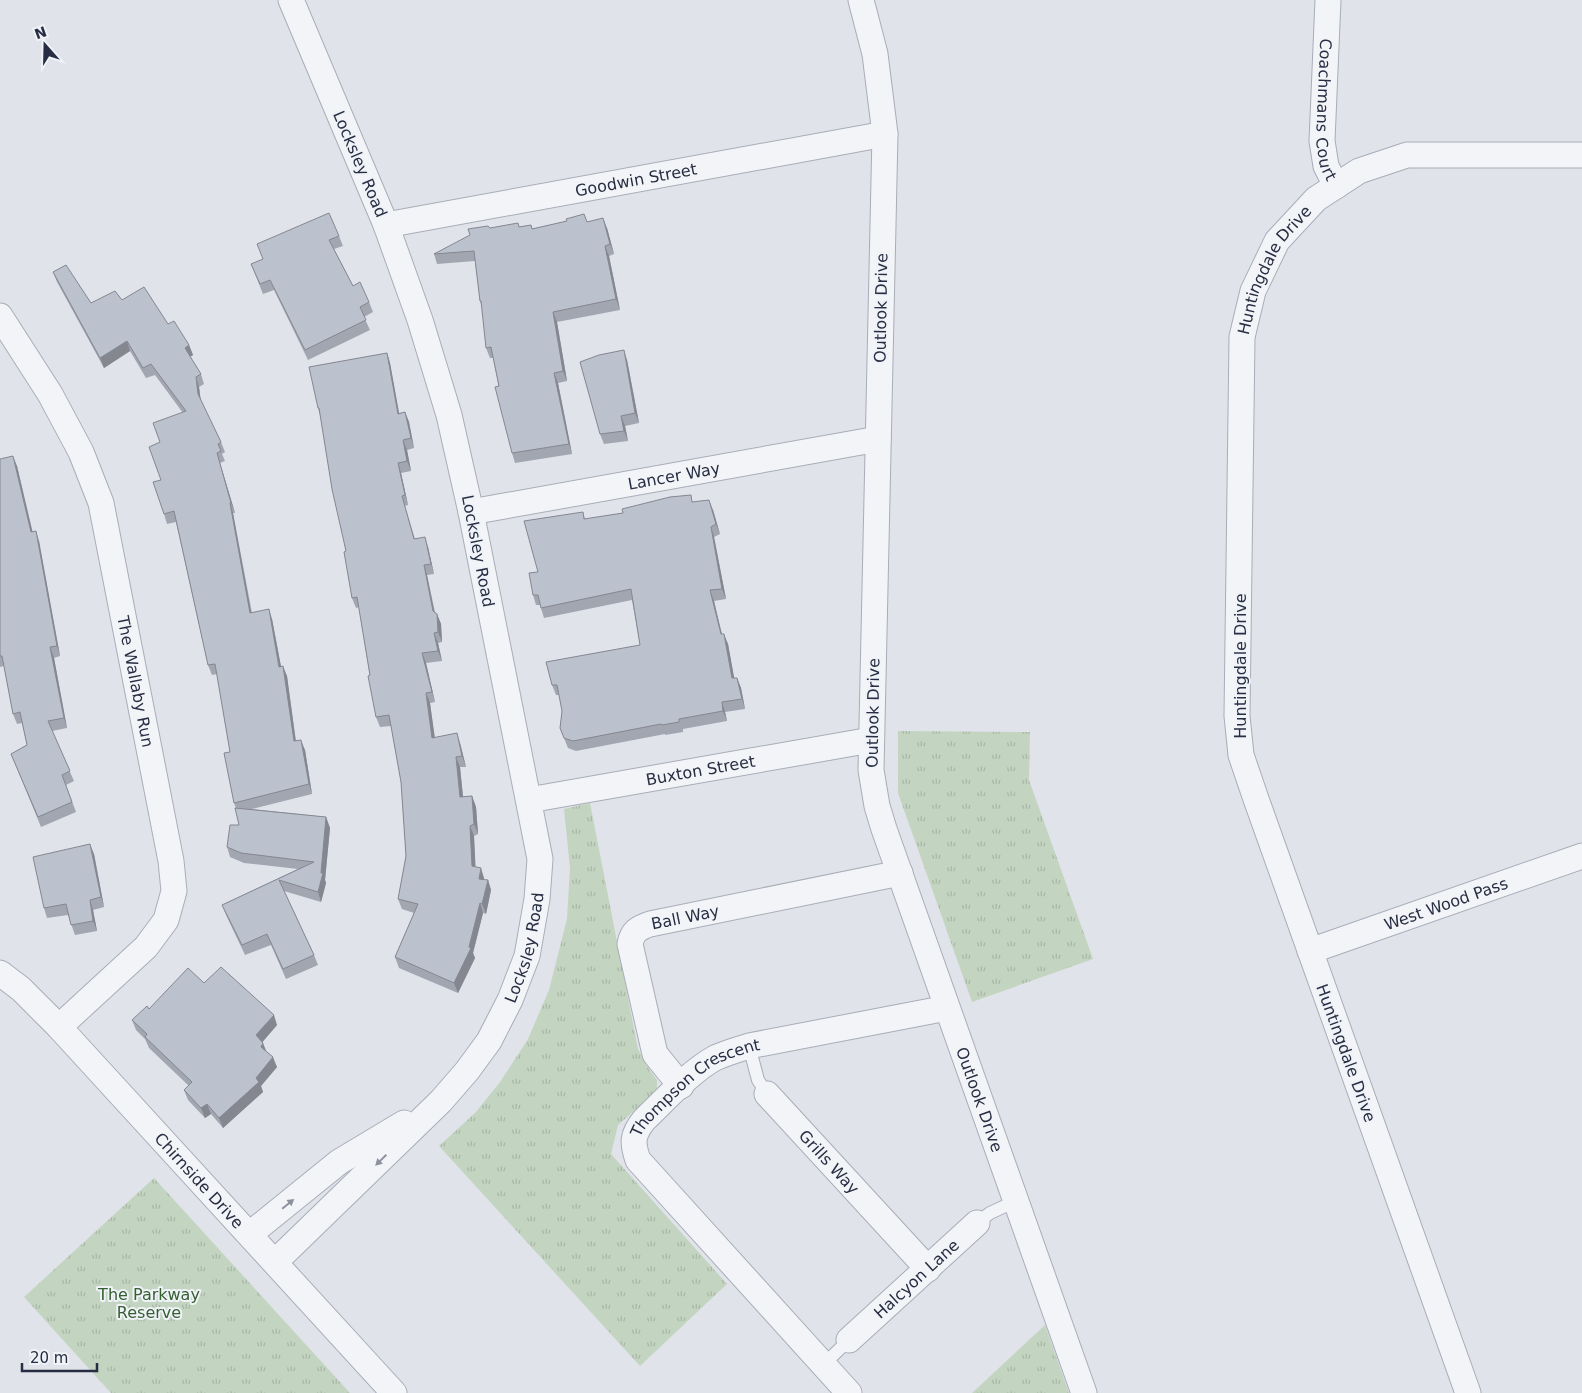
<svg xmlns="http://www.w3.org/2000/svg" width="1582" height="1393" font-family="'DejaVu Sans',sans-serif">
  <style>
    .park { fill: url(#park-tufts) }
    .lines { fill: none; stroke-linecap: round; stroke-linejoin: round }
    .service-casing { stroke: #a8adb8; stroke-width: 14 }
    .minor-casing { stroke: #a8adb8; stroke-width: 27 }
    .service { stroke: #f3f4f8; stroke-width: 12 }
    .minor { stroke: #f3f4f8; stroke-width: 25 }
    .wall { fill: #a2a6b1 }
    .shaded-wall { fill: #848790 }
    .building { fill: #bcc1ce; stroke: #848790 }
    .oneway { fill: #8d919e }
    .labels { text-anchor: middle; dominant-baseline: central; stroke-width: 4; stroke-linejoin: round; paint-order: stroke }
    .street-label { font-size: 16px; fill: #272e43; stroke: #eff2f7 }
    .park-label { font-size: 16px; fill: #376032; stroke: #eff2f7 }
  </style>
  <defs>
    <pattern id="park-tufts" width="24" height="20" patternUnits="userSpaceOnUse" patternTransform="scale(1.25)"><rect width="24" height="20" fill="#c3d5c0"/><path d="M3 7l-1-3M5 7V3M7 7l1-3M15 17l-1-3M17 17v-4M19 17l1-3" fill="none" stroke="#a8b7a6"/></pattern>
  </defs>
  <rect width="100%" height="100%" fill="#e0e3ea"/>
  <g class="park">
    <polygon points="898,731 1030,732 1029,780 1093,959 972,1002 898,793"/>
    <polygon points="590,803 638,1049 646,1065 657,1080 657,1091 618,1125 611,1154 727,1284 640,1366 439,1146 476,1112 500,1082 528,1039 549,990 567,919 570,868 564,809"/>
    <polygon points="154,1178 350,1393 111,1393 24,1297"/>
    <polygon points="1045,1325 1069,1393 972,1393"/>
  </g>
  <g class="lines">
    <defs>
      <g id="service">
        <polyline points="749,1046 758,1080 767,1094"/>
        <polyline points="977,1223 990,1213 1016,1201"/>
        <polyline points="823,1365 849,1340"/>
      </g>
      <g id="minor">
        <path id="s1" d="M 861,0 L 875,54 L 885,134 L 871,770 L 877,806 L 884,829 L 1084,1393"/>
        <path id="s2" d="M 1328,0 L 1322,141 L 1326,166 L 1336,186"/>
        <path id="s3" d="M 386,225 L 885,134"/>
        <path id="s4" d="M 0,316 L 50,394 L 81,452 L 101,503 L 171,861 L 174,891 L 166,920 L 146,947 L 59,1027"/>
        <path id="s5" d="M 471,512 L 878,439"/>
        <path id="s6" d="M 529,800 L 871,740"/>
        <path id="s7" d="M 1310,951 L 1582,856"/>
        <path id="s8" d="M 0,973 L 21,989 L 59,1027 L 394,1393"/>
        <path id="s9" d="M 681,1086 L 655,1054 L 630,944 C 632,932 638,928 650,924 L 900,873"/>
        <path id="s10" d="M 767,1094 L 928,1269"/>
        <polyline points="250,1234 339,1162 404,1123"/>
        <path id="s11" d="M 275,1262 L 441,1101 L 467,1071 L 489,1041 L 510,1000 L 527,956 L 537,899 L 540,859 L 471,512 L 449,415 L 420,320 L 386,225 L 291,0"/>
        <path id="s12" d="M 849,1340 L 977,1223"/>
        <path id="s13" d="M 849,1393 L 638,1160 C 632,1143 632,1135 644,1120 C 664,1101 691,1071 715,1058 C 726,1053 737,1050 749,1046 L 947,1008"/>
        <path id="s14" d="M 1468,1393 L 1256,799 L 1241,755 L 1237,716 L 1242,337 L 1253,291 L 1277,241 L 1316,199 L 1359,171 L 1407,155 L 1582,155"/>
      </g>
    </defs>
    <use href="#service" class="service-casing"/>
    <use href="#minor" class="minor-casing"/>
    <use href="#service" class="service"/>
    <use href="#minor" class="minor"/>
  </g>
  <g class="wall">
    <polygon points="584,214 587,222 607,228 614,254 609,256 620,310 557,322 567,381 558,383 572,454 515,463 512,453 493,358 490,358 486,348 482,307 480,301 475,261 437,264 434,254 490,228 519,227 531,225 532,229 567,221"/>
    <polygon points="339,236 343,246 334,249 353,286 369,302 373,312 364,317 370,330 308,360 274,290 263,294 251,264"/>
    <polygon points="53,272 91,303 122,300 168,324 189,345 193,355 190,357 201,374 204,384 199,387 201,401 221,442 225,452 222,454 225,461 220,463 235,513 233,513 252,613 272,619 281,667 287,676 296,741 305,750 312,794 252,809 326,817 330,828 325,880 326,883 321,902 284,891 314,955 318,965 286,979 271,945 245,955 226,915 222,905 298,869 244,863 230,857 227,847 239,825 236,808 234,803 230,752 217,674 212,675 208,665 176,522 167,524 164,514 161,480 160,442 183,413 155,375 146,378 130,351 104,368 57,282"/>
    <polygon points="387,353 390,363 399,413 405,412 409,422 414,448 407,450 411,471 401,473 408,505 405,506 415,539 428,547 434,574 427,575 435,612 437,614 441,624 442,642 438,643 442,661 426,663 435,702 430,703 435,738 460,743 466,767 460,767 463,797 472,796 476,807 478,834 474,836 475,867 484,878 484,880 488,880 491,890 486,914 483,913 473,953 475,958 458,993 399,968 395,957 414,913 402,909 398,899 406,856 401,782 391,726 380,727 376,717 359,607 356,608 352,598 346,551 320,415 318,408"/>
    <polygon points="627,360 639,423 625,426 628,441 604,444 600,434"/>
    <polygon points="0,459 17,466 32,532 39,541 60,656 54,658 67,728 52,731 74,781 66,785 76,812 41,827 11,754 27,745 22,723 17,724 13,714 4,666 0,667"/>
    <polygon points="693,502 713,510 720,534 714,537 726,599 714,601 722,634 728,644 734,678 737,678 741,688 745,709 725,712 727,721 683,729 683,732 665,735 665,734 576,751 568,748 560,728 562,711 559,695 556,695 552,685 640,645 632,600 544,618 540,605 536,605 533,595 538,572 583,512 585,519"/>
    <polygon points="94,854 104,907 93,910 97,931 75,935 68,915 47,918 44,908"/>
    <polygon points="204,983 277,1025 262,1042 266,1051 277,1067 261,1086 263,1092 223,1128 211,1114 205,1118 188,1100 184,1090 189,1086 149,1048 145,1039 136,1030 132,1020 149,1009"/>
  </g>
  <g class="shaded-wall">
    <polygon points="603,218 607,228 614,254 610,244"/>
    <polygon points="605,246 609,256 620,310 616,299"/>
    <polygon points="553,312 557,322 567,381 563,371"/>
    <polygon points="127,341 130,351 104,368 100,358"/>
    <polygon points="189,345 193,355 188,358 185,348"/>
    <polygon points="624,350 627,360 639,423 635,413"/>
    <polygon points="387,353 390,363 401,424 398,414"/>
    <polygon points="554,373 558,383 572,454 569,444"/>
    <polygon points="196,377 199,387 201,404 198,394"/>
    <polygon points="405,412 409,422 414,448 411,438"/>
    <polygon points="621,416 625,426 628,441 624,431"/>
    <polygon points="403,440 407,450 411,471 407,461"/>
    <polygon points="217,453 235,513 231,503"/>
    <polygon points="13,456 17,466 35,542 31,532"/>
    <polygon points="398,463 401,473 408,505 405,495"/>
    <polygon points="709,500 713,510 720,534 716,524"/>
    <polygon points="230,503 233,513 253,623 250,613"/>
    <polygon points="711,527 714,537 726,599 722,589"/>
    <polygon points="36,531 39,541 60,656 57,646"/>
    <polygon points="425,537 428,547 434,574 431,564"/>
    <polygon points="424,565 427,575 436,621 433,611"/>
    <polygon points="710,590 714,601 724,644 721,634"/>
    <polygon points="269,609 272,619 283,677 279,667"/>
    <polygon points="437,614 441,624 442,642 438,632"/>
    <polygon points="434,633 438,643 442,661 438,651"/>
    <polygon points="724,634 728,644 736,688 732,678"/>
    <polygon points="50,647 54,658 67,728 64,718"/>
    <polygon points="422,653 426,663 435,702 432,692"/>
    <polygon points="283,666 287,676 297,751 294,741"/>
    <polygon points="737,678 741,688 745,709 742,699"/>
    <polygon points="426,693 430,703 436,748 432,738"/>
    <polygon points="722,702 725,712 727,721 723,711"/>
    <polygon points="457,733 460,743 466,767 462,756"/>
    <polygon points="301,740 305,750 312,794 309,784"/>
    <polygon points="456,757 460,767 464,807 460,797"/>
    <polygon points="472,796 476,807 478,834 474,824"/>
    <polygon points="326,817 330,828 325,880 326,883 321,902 318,892 321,873"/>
    <polygon points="470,826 474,836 476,876 472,866"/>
    <polygon points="90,844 94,854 104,907 101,897"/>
    <polygon points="481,868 484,878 483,889 479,879"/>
    <polygon points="488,880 491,890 486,914 482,904"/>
    <polygon points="90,900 93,910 97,931 93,921"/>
    <polygon points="480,903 483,913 473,953 475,958 458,993 454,983 469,947"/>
    <polygon points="274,1015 277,1025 260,1045 256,1035"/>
    <polygon points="263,1043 267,1053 261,1047"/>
    <polygon points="273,1057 277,1067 261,1086 263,1092 223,1128 219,1118 256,1078"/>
    <polygon points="207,1104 211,1114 205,1118 201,1108"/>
  </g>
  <g class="building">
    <polygon points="329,213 339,236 329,240 353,286 360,282 369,302 360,307 366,320 305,350 270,280 260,284 251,264 263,259 257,244"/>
    <polygon points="584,214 587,222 603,218 610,244 605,246 616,299 553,312 563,371 554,373 569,444 512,453 495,387 499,386 491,347 486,348 481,301 480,301 474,251 434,254 470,235 468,229 488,226 490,228 518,223 519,227 531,225 532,229 567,221 566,219"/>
    <polygon points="66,265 91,303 115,291 122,300 144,287 168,324 174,321 189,345 185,348 201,374 196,377 198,394 221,442 218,444 221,451 217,453 231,503 230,503 250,613 269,609 279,667 283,666 294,741 301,740 309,784 234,803 224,753 230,752 215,664 208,665 174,511 164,514 153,482 161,480 149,447 160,442 153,423 186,411 151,364 143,368 127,341 100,358 53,272"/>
    <polygon points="624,350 635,413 621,416 624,431 600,434 580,362 599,355"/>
    <polygon points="387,353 398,414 405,412 411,438 403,440 407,461 398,463 405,495 402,496 414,539 425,537 431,564 424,565 433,611 437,614 438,632 434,633 438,651 422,653 432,692 426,693 432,738 457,733 462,756 456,757 460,797 472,796 474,824 470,826 472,866 481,868 479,879 488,880 482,904 480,903 469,947 471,948 454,983 395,957 418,904 398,899 406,856 401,782 389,715 376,717 368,676 370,675 357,597 352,598 344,552 346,551 332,489 319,408 318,408 309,367"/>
    <polygon points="13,456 31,532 36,531 57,646 50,647 64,718 48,721 70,771 62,775 72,802 38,817 11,754 27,745 20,712 13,714 2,656 0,656 0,459"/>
    <polygon points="691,495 692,502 709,500 716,524 711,527 722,589 710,590 721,634 724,634 732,678 737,678 742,699 722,702 723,711 679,719 679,722 662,725 661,724 573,741 564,738 560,728 562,711 557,685 552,685 546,662 640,645 631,589 541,608 538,595 533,595 529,573 538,572 524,521 583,512 584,519 623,513 622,509 670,497"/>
    <polygon points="235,808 326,817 321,873 323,873 318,892 279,880 314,955 283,969 267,934 242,945 222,905 314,862 241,853 227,847 230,825 239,825"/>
    <polygon points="90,844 101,897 90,900 93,921 71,925 66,904 44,908 33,857"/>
    <polygon points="221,967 274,1015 256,1035 263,1043 261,1047 273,1057 256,1078 259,1082 219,1118 207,1104 201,1108 184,1090 192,1082 145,1037 147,1034 132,1020 147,1006 149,1009 188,968 204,983"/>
  </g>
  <defs><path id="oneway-solid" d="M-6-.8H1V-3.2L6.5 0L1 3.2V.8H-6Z" transform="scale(1.25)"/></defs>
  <g class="oneway">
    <use href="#oneway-solid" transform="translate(381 1160) rotate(136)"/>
    <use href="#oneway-solid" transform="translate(288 1204) rotate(-39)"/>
  </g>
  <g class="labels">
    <g class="street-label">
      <text stroke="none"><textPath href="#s2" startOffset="110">Coachmans Court</textPath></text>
      <text transform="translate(360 164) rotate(67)">Locksley Road</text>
      <text stroke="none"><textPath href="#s3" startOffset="254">Goodwin Street</textPath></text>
      <text stroke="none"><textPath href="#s14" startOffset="1171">Huntingdale Drive</textPath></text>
      <text transform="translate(881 308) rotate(-89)">Outlook Drive</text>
      <text stroke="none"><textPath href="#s5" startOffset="206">Lancer Way</textPath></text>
      <text transform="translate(478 551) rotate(79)">Locksley Road</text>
      <text transform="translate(1240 666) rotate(-90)">Huntingdale Drive</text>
      <text stroke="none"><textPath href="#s4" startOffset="395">The Wallaby Run</textPath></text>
      <text transform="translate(873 713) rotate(-89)">Outlook Drive</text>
      <text stroke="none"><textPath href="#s6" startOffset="174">Buxton Street</textPath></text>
      <text stroke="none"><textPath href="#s7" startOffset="144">West Wood Pass</textPath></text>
      <text stroke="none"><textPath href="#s9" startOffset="220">Ball Way</textPath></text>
      <text stroke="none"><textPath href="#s11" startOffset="409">Locksley Road</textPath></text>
      <text transform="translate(1346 1053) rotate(70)">Huntingdale Drive</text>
      <text stroke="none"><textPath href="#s13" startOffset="419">Thompson Crescent</textPath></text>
      <text stroke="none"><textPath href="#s1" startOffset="1120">Outlook Drive</textPath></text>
      <text stroke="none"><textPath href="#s10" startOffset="92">Grills Way</textPath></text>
      <text stroke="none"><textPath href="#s8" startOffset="288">Chirnside Drive</textPath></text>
      <text stroke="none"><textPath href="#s12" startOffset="91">Halcyon Lane</textPath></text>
    </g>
    <g class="park-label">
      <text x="149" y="1294">The Parkway<tspan x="149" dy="18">Reserve</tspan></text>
    </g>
  </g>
  <g transform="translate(45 45) rotate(340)" stroke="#eff2f7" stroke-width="4" paint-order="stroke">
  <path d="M0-4L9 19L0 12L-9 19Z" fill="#272e43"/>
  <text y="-8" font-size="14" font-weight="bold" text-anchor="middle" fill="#272e43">N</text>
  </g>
  <path d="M22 1363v8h75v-8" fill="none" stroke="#272e43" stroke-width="2.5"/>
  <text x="30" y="1363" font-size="15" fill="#272e43" stroke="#eff2f7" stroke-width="4" paint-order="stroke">20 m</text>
</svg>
